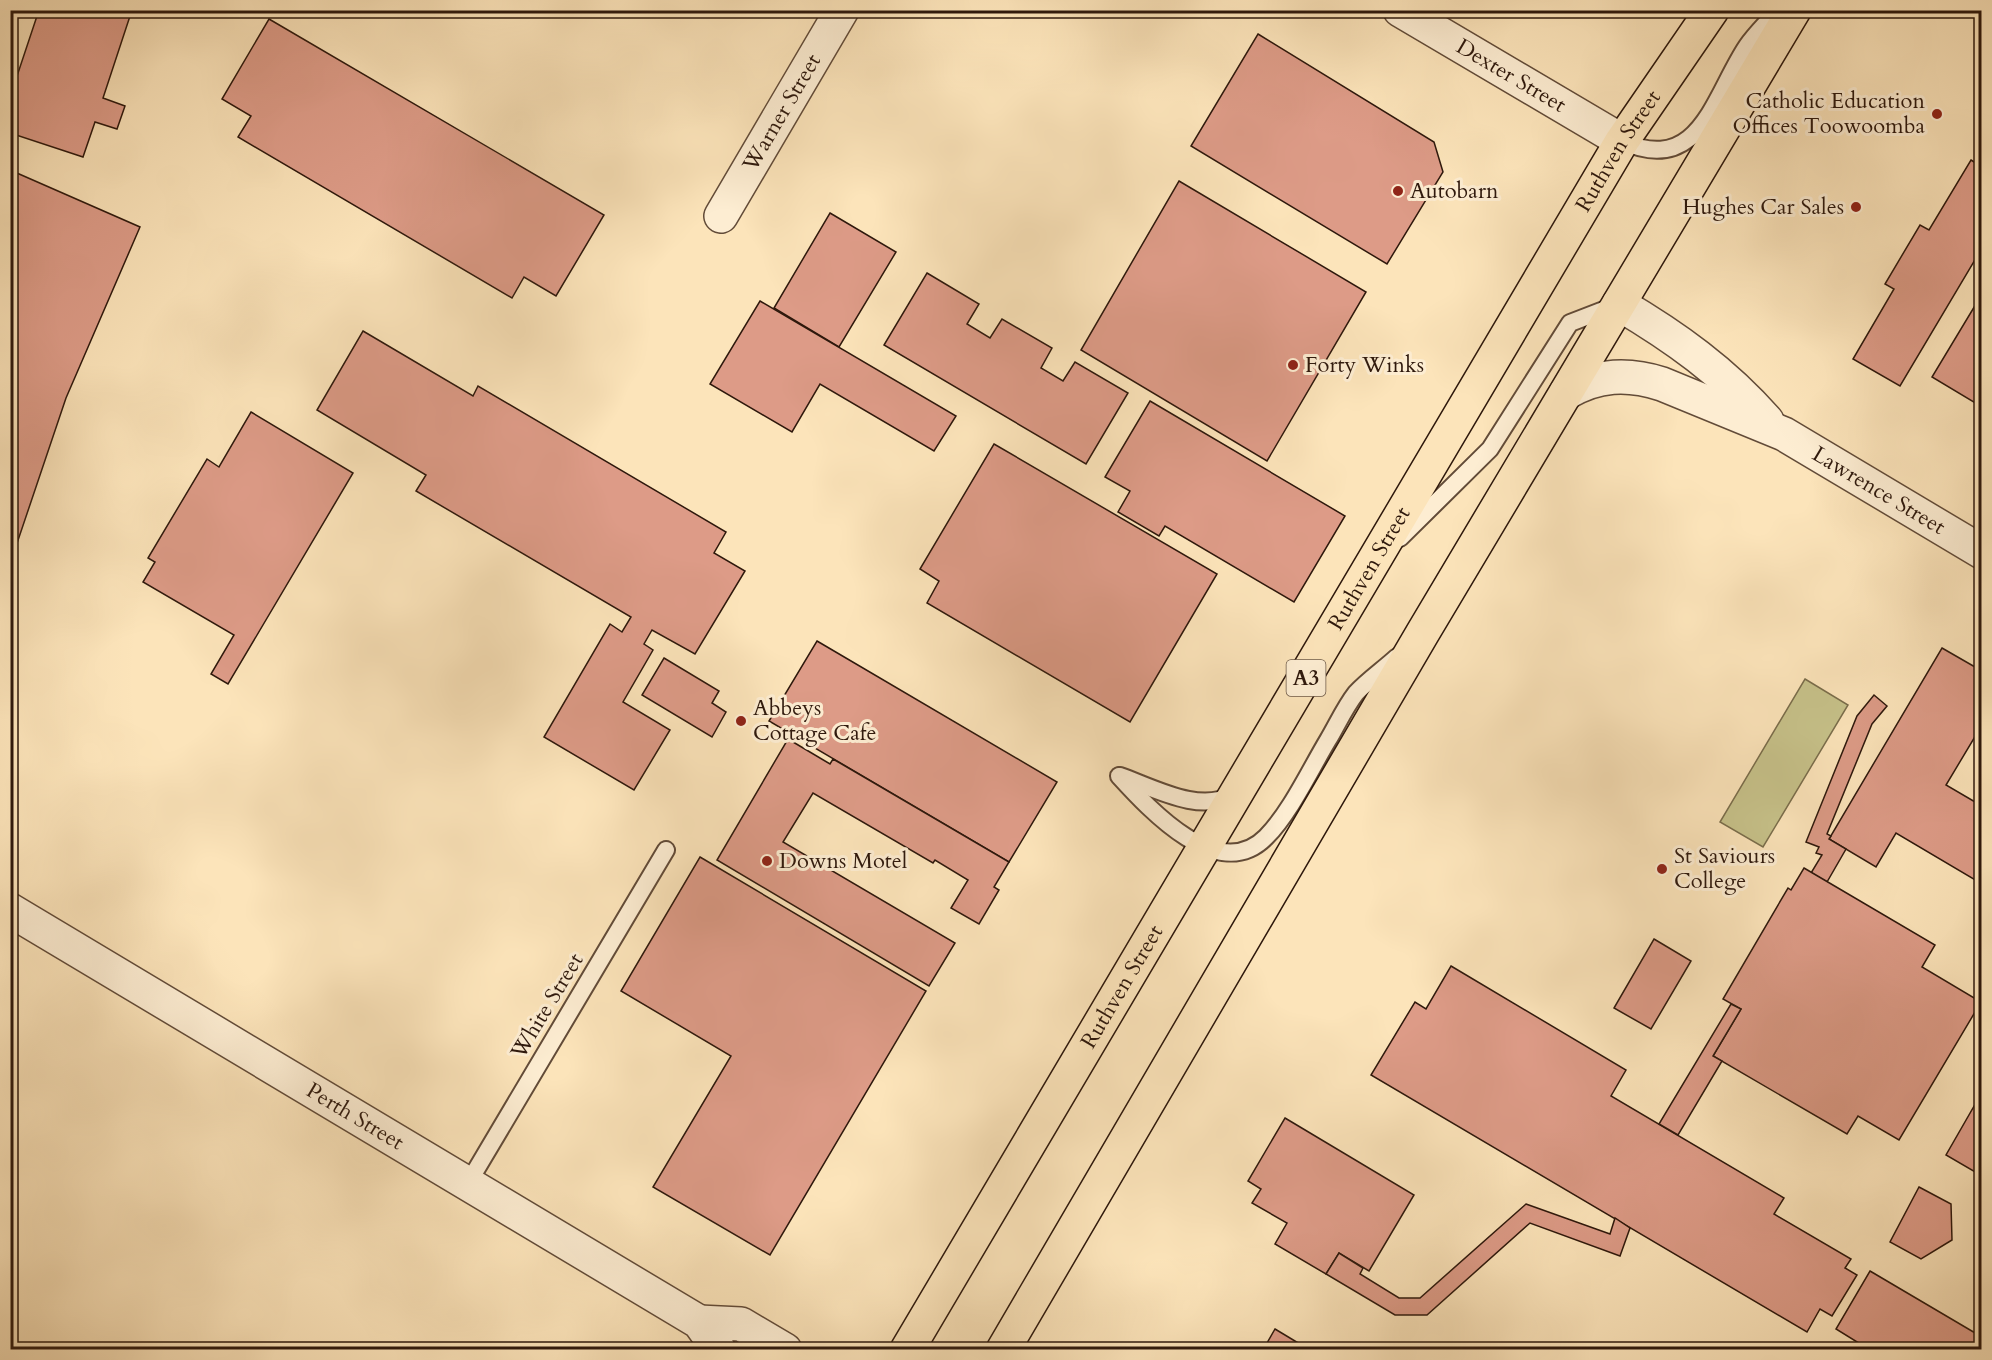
<svg xmlns="http://www.w3.org/2000/svg" width="1992" height="1360" font-family="Cardo,serif">
  <style>
    .green { fill: #c7c28a; stroke: #7a6d4b; stroke-width: 1.5 }
    .building { fill: #dd9b87; stroke: #2e180c; stroke-width: 1.5 }
    .lines { fill: none; stroke-linecap: round; stroke-linejoin: round }
    .service-casing { stroke: #624b38; stroke-width: 20 }
    .minor-casing { stroke: #624b38; stroke-width: 36 }
    .trunk-casing { stroke: #2e180c; stroke-width: 36 }
    .service { stroke: #fdedd2; stroke-width: 16 }
    .minor { stroke: #fdedd2; stroke-width: 33 }
    .trunk { stroke: #fce4ba; stroke-width: 33 }
    .poi-dot { fill: #8f2418; stroke: #fdedd2; stroke-width: 2 }
    .labels { text-anchor: middle; dominant-baseline: central; stroke-width: 6; stroke-linejoin: round; paint-order: stroke }
    .shield { fill: #fdedd2; stroke: #6c5847; stroke-width: 1.5 }
    .shield-label { font-size: 21px; font-weight: bold; fill: #2e180c }
    .street-label { font-size: 22px; fill: #2e180c; stroke: #fdedd2 }
    .poi-label { font-size: 22px; fill: #2e180c; stroke: #fdedd2; text-anchor: start }
  </style>
  <rect width="100%" height="100%" fill="#fce4ba"/>
  <filter id="stains"><feTurbulence type="fractalNoise" baseFrequency=".00333" numOctaves="4"/><feColorMatrix values="0 0 0 0 .2 0 0 0 0 .09 0 0 0 0 .02 0 0 0 .5 -.17"/></filter>
  <radialGradient id="worn" r=".72"><stop offset=".6" stop-color="#630" stop-opacity="0"/><stop offset="1" stop-color="#630" stop-opacity=".3"/></radialGradient>
  <polygon class="green" points="1805,679 1848,705 1763,847 1720,822"/>
  <g class="building">
    <polygon points="39,10 132,10 103,98 125,106 117,129 95,122 83,157 10,133 10,97"/>
    <polygon points="269,19 604,215 556,296 524,277 512,298 238,137 251,116 222,99"/>
    <polygon points="1258,34 1434,142 1443,172 1387,264 1191,146"/>
    <polygon points="1971,160 1982,167 1982,248 1900,386 1853,359 1894,289 1885,284 1920,225 1929,230"/>
    <polygon points="10,170 140,227 66,398 10,564"/>
    <polygon points="1179,181 1366,292 1267,461 1081,350"/>
    <polygon points="830,213 896,252 839,347 774,308"/>
    <polygon points="927,273 979,304 967,324 990,338 1002,319 1052,348 1041,368 1063,381 1075,362 1128,393 1086,464 884,345"/>
    <polygon points="1979,299 1982,300 1982,407 1932,377"/>
    <polygon points="760,301 956,416 934,451 820,384 792,432 710,384"/>
    <polygon points="363,331 473,396 478,386 726,532 714,553 745,571 695,654 652,630 644,644 653,650 623,702 670,730 634,790 544,737 610,624 622,632 631,617 416,491 426,475 317,410"/>
    <polygon points="1150,401 1345,516 1294,602 1165,526 1159,536 1118,512 1130,491 1105,477"/>
    <polygon points="251,412 353,473 228,684 211,674 234,635 143,582 155,562 148,558 207,459 219,467"/>
    <polygon points="994,444 1217,574 1130,722 927,603 939,581 920,569"/>
    <polygon points="817,641 1057,782 1009,862 769,721"/>
    <polygon points="1942,648 1982,671 1982,725 1946,785 1982,806 1982,884 1896,833 1876,867 1829,839"/>
    <polygon points="664,658 719,691 712,703 726,712 712,737 642,695"/>
    <polygon points="1874,695 1887,706 1872,724 1827,834 1831,836 1829,839 1846,849 1827,882 1811,873 1822,855 1816,853 1819,847 1806,842 1857,716"/>
    <polygon points="788,739 830,764 833,759 1009,862 994,887 999,890 979,924 951,908 968,880 935,860 933,863 813,793 783,842 955,943 929,986 717,860"/>
    <polygon points="700,857 926,991 770,1255 653,1187 731,1056 621,991"/>
    <polygon points="1804,868 1935,945 1922,967 1981,1002 1899,1140 1858,1116 1847,1134 1713,1056 1741,1009 1723,999 1788,888 1791,890"/>
    <polygon points="1654,939 1691,961 1651,1029 1614,1008"/>
    <polygon points="1451,966 1626,1070 1611,1096 1784,1198 1774,1214 1851,1259 1845,1268 1857,1275 1832,1316 1820,1309 1807,1332 1371,1075 1415,1002 1426,1009"/>
    <polygon points="1731,1004 1741,1009 1713,1056 1722,1061 1678,1135 1659,1124"/>
    <polygon points="1977,1101 1982,1104 1982,1176 1946,1155"/>
    <polygon points="1285,1118 1414,1195 1369,1271 1339,1253 1326,1274 1275,1244 1287,1223 1252,1203 1261,1189 1248,1181"/>
    <polygon points="1919,1187 1951,1204 1952,1240 1921,1259 1890,1242"/>
    <polygon points="1526,1204 1610,1234 1615,1218 1630,1228 1620,1256 1530,1223 1427,1315 1395,1315 1326,1274 1339,1253 1363,1268 1360,1274 1399,1298 1420,1298"/>
    <polygon points="1870,1271 1982,1337 1982,1350 1870,1350 1836,1329"/>
    <polygon points="1275,1329 1310,1350 1263,1350"/>
  </g>
  <g class="lines">
    <defs>
      <g id="service">
        <path d="M 1622,141 C 1700,177 1714,95 1747,46 C 1756,33 1768,22 1778,10"/>
        <polyline points="1400,538 1490,449 1570,323 1614,306"/>
        <path d="M 1119,776 C 1150,810 1219,885 1266,837 C 1290,813 1310,770 1328,740 C 1337,725 1345,707 1356,693 C 1368,680 1384,669 1397,657"/>
        <path d="M 1120,776 C 1152,787 1201,815 1233,794"/>
        <polyline points="467,1185 666,850"/>
      </g>
      <g id="minor">
        <path id="s1" d="M 1400,10 L 1622,141"/>
        <path id="s2" d="M 721,216 L 842,10"/>
        <path d="M 1619,304 C 1675,337 1724,372 1767,421"/>
        <path id="s3" d="M 1566,393 C 1597,374 1628,373 1662,384 L 1784,434 L 1982,552"/>
        <path id="s4" d="M 10,910 L 699,1322 L 719,1350"/>
        <polyline points="699,1322 741,1324 785,1350"/>
      </g>
      <g id="trunk">
        <path id="s5" d="M 907,1350 L 1622,141 L 1712,10"/>
        <polyline points="1003,1350 1422,634 1794,10"/>
      </g>
    </defs>
    <use href="#service" class="service-casing"/>
    <use href="#minor" class="minor-casing"/>
    <use href="#trunk" class="trunk-casing"/>
    <use href="#service" class="service"/>
    <use href="#minor" class="minor"/>
    <use href="#trunk" class="trunk"/>
  </g>
  <g class="poi-dot">
    <circle cx="1937" cy="114" r="6"/>
    <circle cx="1398" cy="191" r="6"/>
    <circle cx="1856" cy="207" r="6"/>
    <circle cx="1293" cy="365" r="6"/>
    <circle cx="741" cy="721" r="6"/>
    <circle cx="767" cy="861" r="6"/>
    <circle cx="1662" cy="869" r="6"/>
  </g>
  <g class="labels">
    <rect class="shield" x="1286.5" y="660" width="39" height="36" rx="4.5"/>
    <g class="shield-label">
      <text x="1306" y="678">A3</text>
    </g>
    <g class="street-label">
      <text stroke="none"><textPath href="#s1" startOffset="129">Dexter Street</textPath></text>
      <text stroke="none"><textPath href="#s2" startOffset="120">Warner Street</textPath></text>
      <text stroke="none"><textPath href="#s5" startOffset="1394">Ruthven Street</textPath></text>
      <text stroke="none"><textPath href="#s3" startOffset="342">Lawrence Street</textPath></text>
      <text stroke="none"><textPath href="#s5" startOffset="908">Ruthven Street</textPath></text>
      <text stroke="none"><textPath href="#s5" startOffset="422">Ruthven Street</textPath></text>
      <text transform="translate(547 1006) rotate(-59)">White Street</text>
      <text stroke="none"><textPath href="#s4" startOffset="402">Perth Street</textPath></text>
    </g>
    <g class="poi-label">
      <text x="1925" y="101" text-anchor="end">Catholic Education<tspan x="1925" dy="25">Offices Toowoomba</tspan></text>
      <text x="1410" y="191">Autobarn</text>
      <text x="1844" y="207" text-anchor="end">Hughes Car Sales</text>
      <text x="1305" y="365">Forty Winks</text>
      <text x="753" y="708">Abbeys<tspan x="753" dy="25">Cottage Cafe</tspan></text>
      <text x="1674" y="856">St Saviours<tspan x="1674" dy="25">College</tspan></text>
      <text x="779" y="861">Downs Motel</text>
    </g>
  </g>
  <rect width="1992" height="1360" fill="none" stroke="#fce4ba" stroke-width="36"/>
  <rect x="12" y="12" width="1968" height="1336" fill="none" stroke="#2e180c" stroke-width="3"/>
  <rect x="18" y="18" width="1956" height="1324" fill="none" stroke="#2e180c" stroke-width="1.5"/>
  <rect width="100%" height="100%" filter="url(#stains)"/>
  <rect width="100%" height="100%" fill="url(#worn)"/>
</svg>
